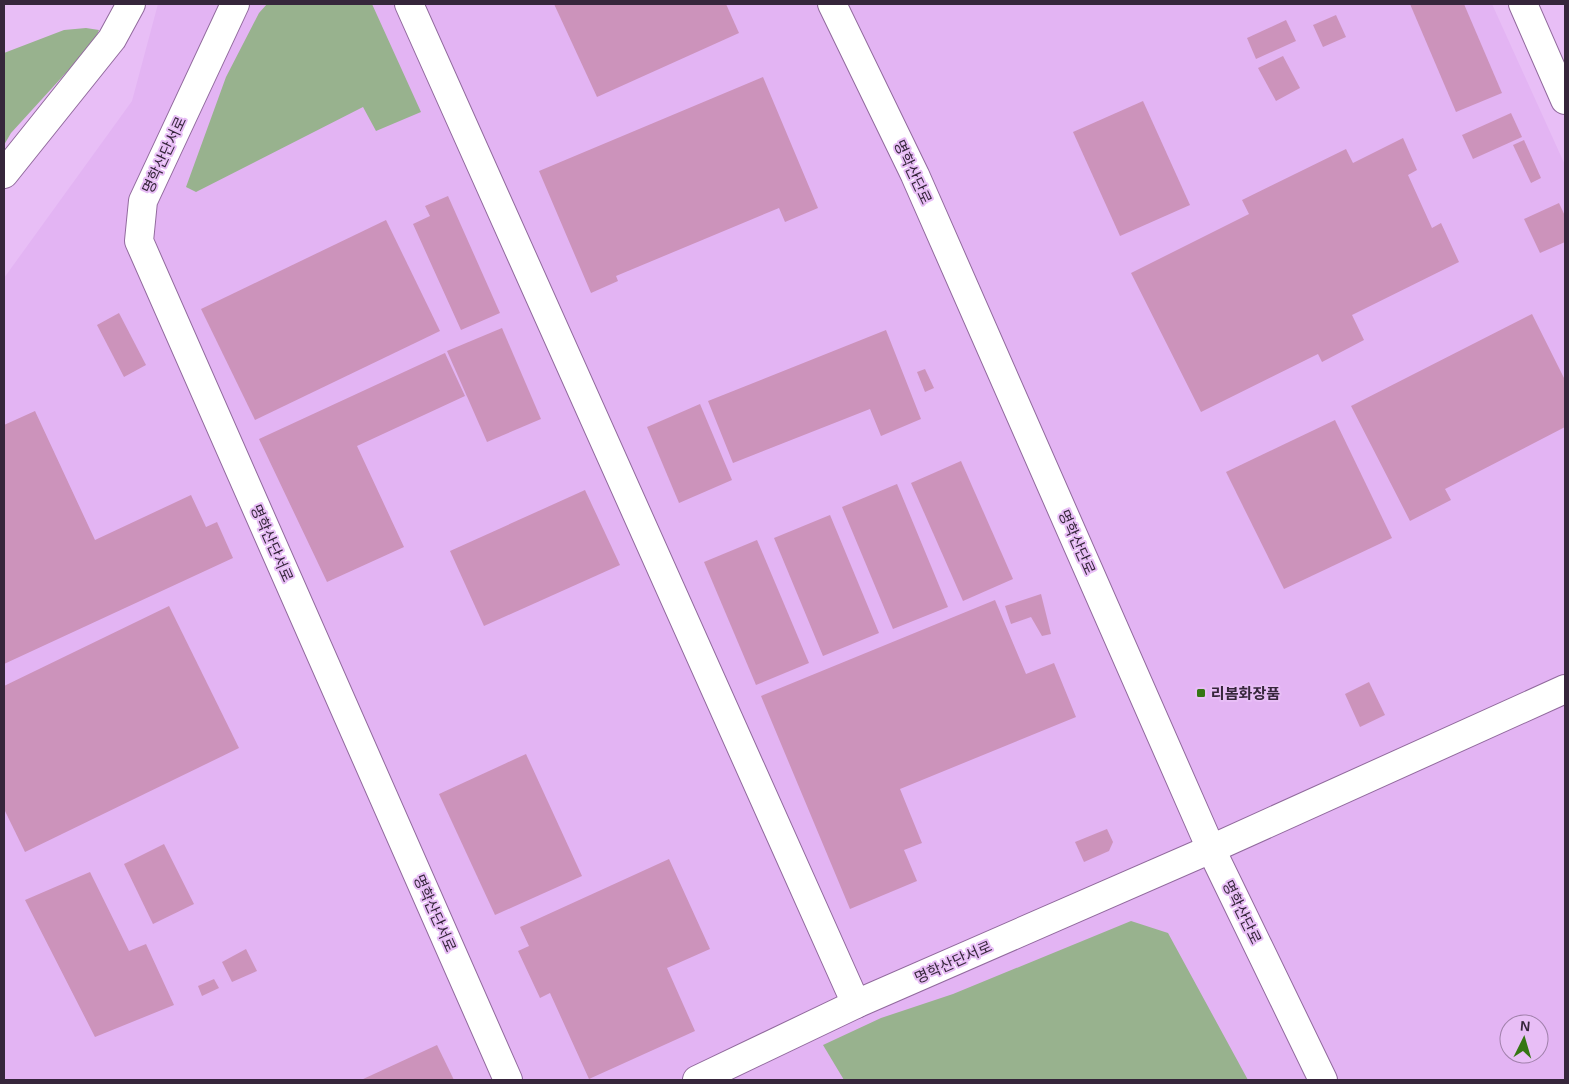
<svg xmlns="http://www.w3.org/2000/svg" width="1569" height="1084" font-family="Arial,'Noto Sans KR',sans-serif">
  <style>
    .built { fill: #e3b4f3; fill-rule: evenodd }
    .green { fill: #98b28e }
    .building { fill: #cc93bb }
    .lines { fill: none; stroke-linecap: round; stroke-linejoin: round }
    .street-casing { stroke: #916a9d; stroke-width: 30 }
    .secondary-casing { stroke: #916a9d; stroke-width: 30 }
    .street { stroke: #fff; stroke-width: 28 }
    .secondary { stroke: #fff; stroke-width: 28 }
    .poi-dot { fill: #357613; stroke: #e8bef6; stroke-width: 2 }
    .labels { text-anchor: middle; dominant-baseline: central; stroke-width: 4; stroke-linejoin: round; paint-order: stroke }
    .street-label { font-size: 15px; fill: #36263b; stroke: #e8bef6 }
    .poi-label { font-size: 15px; font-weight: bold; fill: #36263b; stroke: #e8bef6; text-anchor: start }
  </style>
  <rect width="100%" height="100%" fill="#e8bef6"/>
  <path class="built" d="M 158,4 L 1492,4 L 1565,165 L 1565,1080 L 4,1080 L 4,278 L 132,101 ZM 1509,1024 L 1539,1024 L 1539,1054 L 1509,1054 Z"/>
  <g class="green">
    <polygon points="267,4 372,4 421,112 376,131 363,107 196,192 186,187 226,77 259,13"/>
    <polygon points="86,28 99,30 94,42 11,133 4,145 4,53 64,30"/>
    <polygon points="1131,921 1168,933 1248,1080 844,1080 823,1045 881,1018 953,994"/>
  </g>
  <g class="building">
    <polygon points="554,4 726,4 739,33 597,97"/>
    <polygon points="1410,4 1464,4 1502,93 1456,112"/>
    <polygon points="1336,15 1346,37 1323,47 1313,25"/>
    <polygon points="1286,20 1296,41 1256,59 1247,38"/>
    <polygon points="1283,56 1300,88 1276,101 1258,68"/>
    <polygon points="763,77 818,208 785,222 779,208 616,276 618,281 591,293 539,171"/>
    <polygon points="1143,101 1190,205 1120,236 1073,132"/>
    <polygon points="1511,113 1522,137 1473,159 1462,135"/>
    <polygon points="1403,138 1417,170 1408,175 1432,228 1441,223 1459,262 1352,315 1364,340 1322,362 1318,354 1201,412 1131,273 1249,214 1242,200 1346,149 1353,163"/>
    <polygon points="1524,140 1541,178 1531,183 1513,145"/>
    <polygon points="448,196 500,313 461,330 413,224 430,216 425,206"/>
    <polygon points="1559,203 1565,216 1565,242 1540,253 1524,219"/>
    <polygon points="386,220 440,331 255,420 201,309"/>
    <polygon points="119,313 146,365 124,377 97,325"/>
    <polygon points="1532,314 1565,380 1565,427 1445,489 1451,500 1410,521 1351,406"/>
    <polygon points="502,328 541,419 487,442 447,351"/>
    <polygon points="886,330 921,419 881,436 870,409 733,463 708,401"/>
    <polygon points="445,353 465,396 357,446 404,547 327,582 259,439"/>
    <polygon points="925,369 934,388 925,392 917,372"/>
    <polygon points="700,404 732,480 679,503 647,427"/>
    <polygon points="35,411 95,540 191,495 206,527 217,522 233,558 4,664 4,425"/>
    <polygon points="1335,420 1392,538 1284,589 1226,472"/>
    <polygon points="961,461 1013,579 963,601 911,483"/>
    <polygon points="897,484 948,607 893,629 842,507"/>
    <polygon points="585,490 620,565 484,626 450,551"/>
    <polygon points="830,515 879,633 823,656 774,538"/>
    <polygon points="757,540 809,663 756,685 704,562"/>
    <polygon points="1041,594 1051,634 1042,636 1031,617 1011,624 1005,606"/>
    <polygon points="995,600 1026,674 1054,663 1076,717 900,789 922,843 904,850 917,881 850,909 761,696"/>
    <polygon points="169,606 239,748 25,852 4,809 4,686"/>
    <polygon points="1369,682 1385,715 1360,727 1345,694"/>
    <polygon points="526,754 582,876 495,915 439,794"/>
    <polygon points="1107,829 1113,842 1109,851 1084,862 1075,842"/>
    <polygon points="164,844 194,904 153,924 124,864"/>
    <polygon points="669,859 710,949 667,968 695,1031 589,1079 550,993 540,998 518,951 529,946 520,927"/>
    <polygon points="90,872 129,951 146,944 174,1005 95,1037 25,900"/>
    <polygon points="246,949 257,971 232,982 222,962"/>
    <polygon points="214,979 219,988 202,996 198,986"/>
    <polygon points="437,1045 454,1080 361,1080"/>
  </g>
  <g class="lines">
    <defs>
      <g id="street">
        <polyline points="235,4 143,201 139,241 508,1080"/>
        <polyline points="409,4 856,1004"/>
        <polyline points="1523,4 1565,100"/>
        <polyline points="4,174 112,39 131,4"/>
        <polyline points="697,1080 856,1004 1211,849 1565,689"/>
      </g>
      <polyline id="secondary" points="832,4 915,175 1211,849 1323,1080"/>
    </defs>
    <use href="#street" class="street-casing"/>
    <use href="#secondary" class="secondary-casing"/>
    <use href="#street" class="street"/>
    <use href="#secondary" class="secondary"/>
  </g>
  <rect class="poi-dot" x="1196" y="688" width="10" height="10" rx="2.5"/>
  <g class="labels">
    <g class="street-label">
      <text transform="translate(164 155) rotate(-65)">명학산단서로</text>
      <text transform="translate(913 172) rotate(65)">명학산단로</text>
      <text transform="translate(1077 542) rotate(66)">명학산단로</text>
      <text transform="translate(272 543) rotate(66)">명학산단서로</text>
      <text transform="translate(1242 912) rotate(64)">명학산단로</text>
      <text transform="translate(435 913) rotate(66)">명학산단서로</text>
      <text transform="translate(953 962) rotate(-24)">명학산단서로</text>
    </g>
    <g class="poi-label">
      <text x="1211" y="693">리봄화장품</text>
    </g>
  </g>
  <rect width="1569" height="1084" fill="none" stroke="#36263b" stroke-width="10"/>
  <g transform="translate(1524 1039) rotate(5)"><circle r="24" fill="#e8bef6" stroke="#a181ab"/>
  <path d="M0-4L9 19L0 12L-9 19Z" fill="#357613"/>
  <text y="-8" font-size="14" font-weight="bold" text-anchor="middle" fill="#36263b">N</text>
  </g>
</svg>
